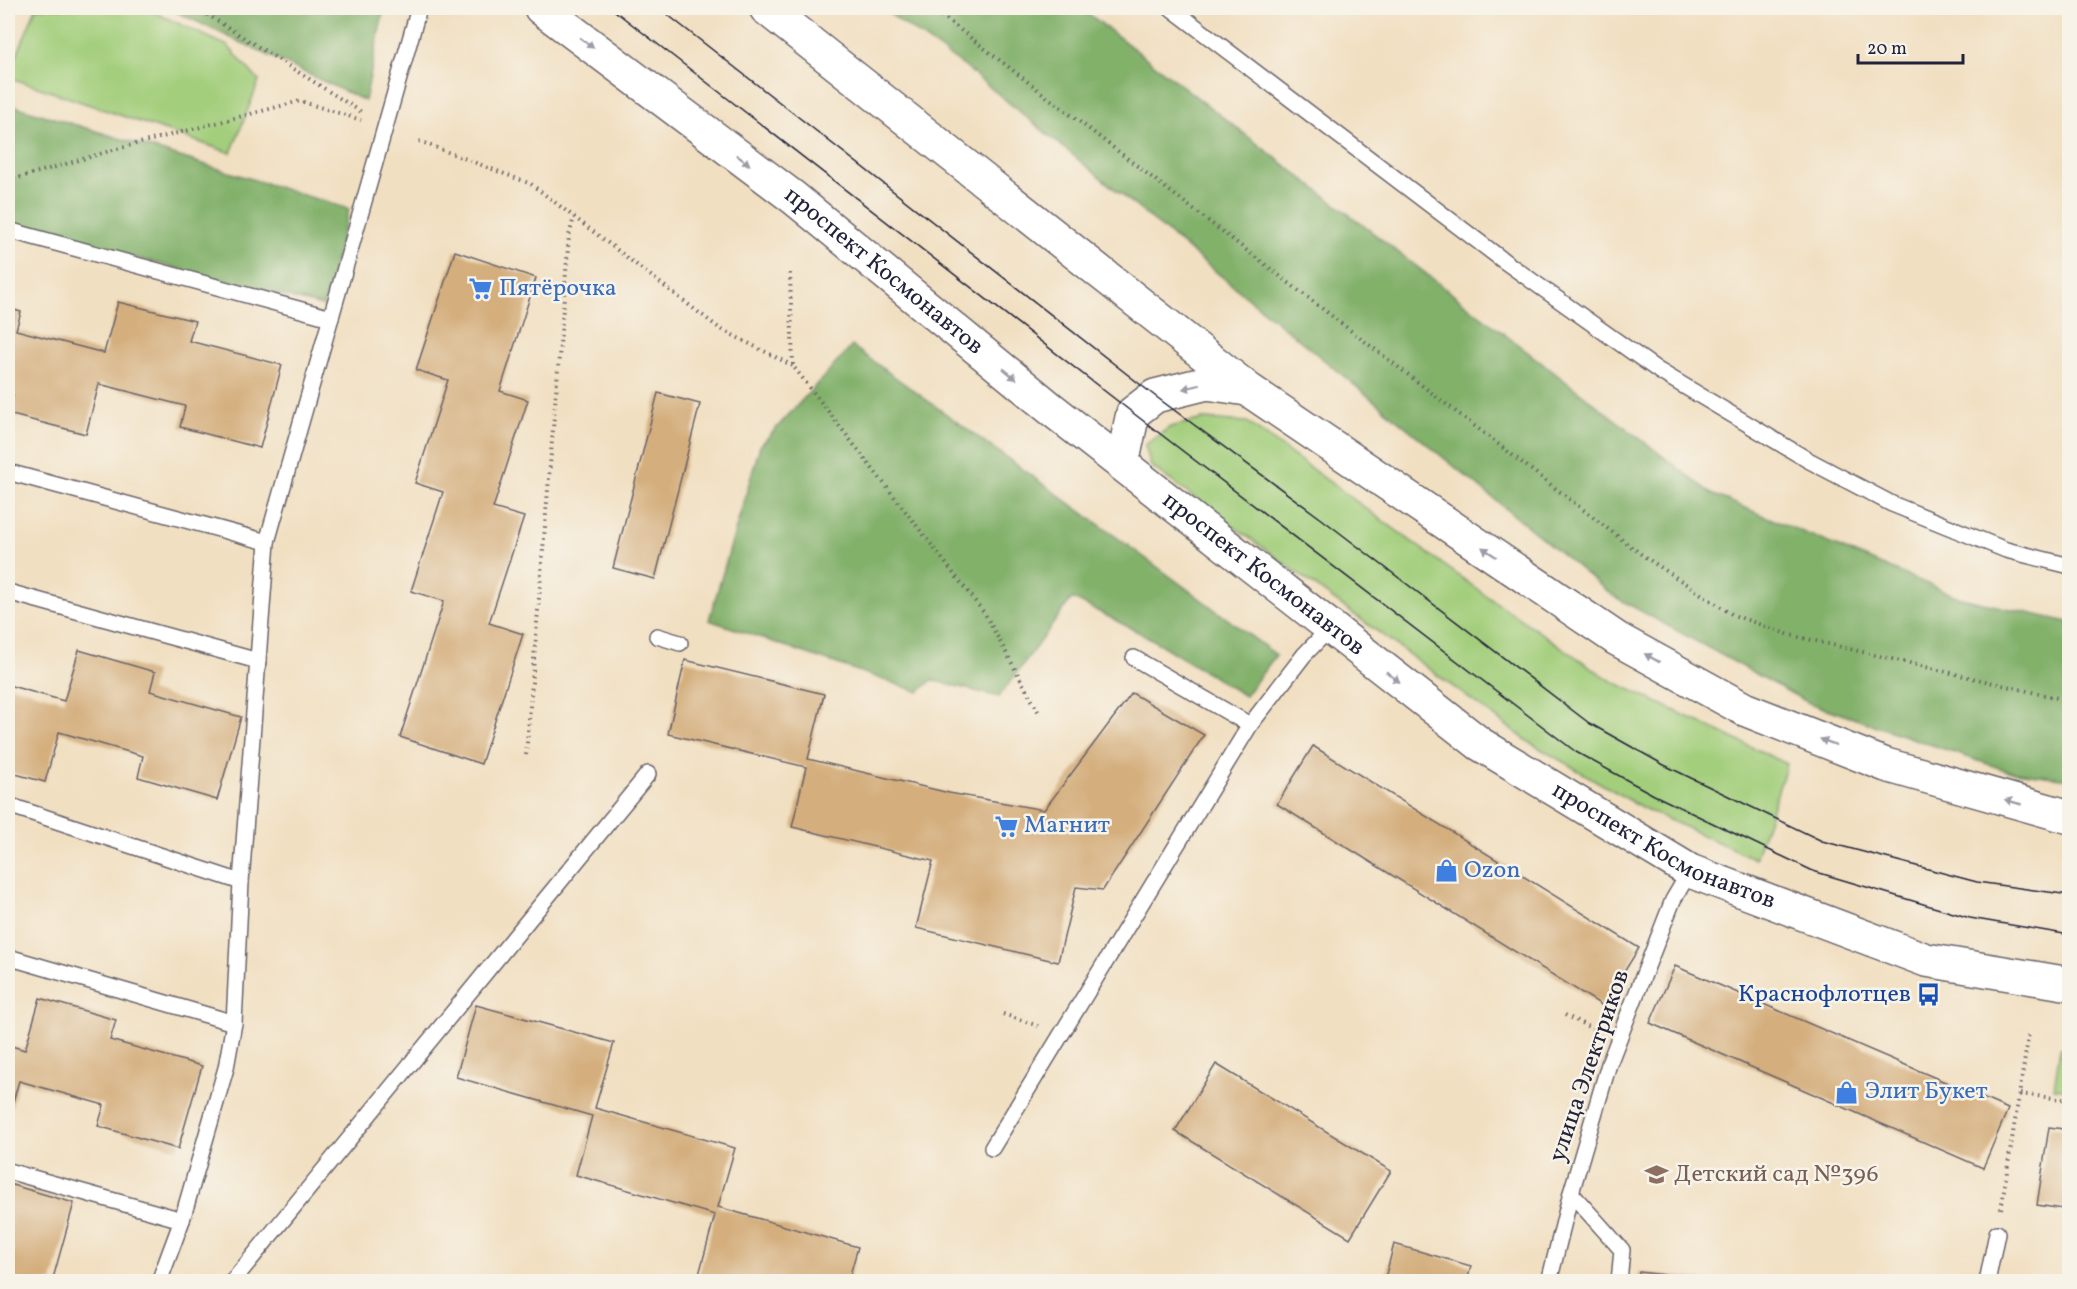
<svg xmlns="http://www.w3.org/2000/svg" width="2077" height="1289" font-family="Vollkorn,serif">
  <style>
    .green { fill: #a3ce7b; stroke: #62785b; stroke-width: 1.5 }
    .forest { fill: #82b16b; stroke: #526a53; stroke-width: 1.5 }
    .building { fill: #d4ae7d }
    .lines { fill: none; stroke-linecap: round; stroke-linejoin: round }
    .lane-casing { stroke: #6a646a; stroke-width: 18 }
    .primary-casing { stroke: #6a646a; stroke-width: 36 }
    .path { stroke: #6a646a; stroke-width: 4; stroke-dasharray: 1.5 4.5; stroke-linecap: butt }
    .lane { stroke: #fff; stroke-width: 15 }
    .primary { stroke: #fff; stroke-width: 33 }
    .tram { stroke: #22223b; stroke-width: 1.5 }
    .oneway { fill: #9c9ca7 }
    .labels { text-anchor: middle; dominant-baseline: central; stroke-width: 5; stroke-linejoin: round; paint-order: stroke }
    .street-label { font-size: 24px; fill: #22223b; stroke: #f7f3e8 }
    .shop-label { font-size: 24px; fill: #366cbe; stroke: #f7f3e8; text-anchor: start }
    .transit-label { font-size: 24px; fill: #164399; stroke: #f7f3e8; text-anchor: end }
    .education-label { font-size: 24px; fill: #785e54; stroke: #f7f3e8; text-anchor: start }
  </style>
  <rect width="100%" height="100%" fill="#f7f3e8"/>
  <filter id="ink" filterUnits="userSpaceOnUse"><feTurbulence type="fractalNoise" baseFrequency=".0167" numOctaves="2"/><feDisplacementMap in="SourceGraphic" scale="12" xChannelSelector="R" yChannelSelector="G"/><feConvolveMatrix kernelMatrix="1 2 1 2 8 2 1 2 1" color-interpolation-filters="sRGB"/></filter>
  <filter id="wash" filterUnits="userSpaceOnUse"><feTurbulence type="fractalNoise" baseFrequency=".008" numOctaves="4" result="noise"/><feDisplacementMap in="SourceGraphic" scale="24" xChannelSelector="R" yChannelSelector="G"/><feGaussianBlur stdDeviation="1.35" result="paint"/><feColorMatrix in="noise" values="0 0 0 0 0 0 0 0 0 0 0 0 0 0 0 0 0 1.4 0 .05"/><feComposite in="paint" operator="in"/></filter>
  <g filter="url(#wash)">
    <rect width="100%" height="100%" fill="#f1dfc1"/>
    <g class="green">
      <polygon points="36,8 145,8 228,46 259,81 231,153 8,77"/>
      <polygon points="1203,419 1247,422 1488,597 1610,680 1787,764 1755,859 1643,808 1529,742 1151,466 1145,445 1170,427"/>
      <polygon points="2060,1048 2069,1049 2069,1090 2054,1088"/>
    </g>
    <g class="forest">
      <polygon points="168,8 384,8 365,101"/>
      <polygon points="881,8 1081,8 1712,494 1961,598 2069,622 2069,779 2008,771 1809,703 1613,596 965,67"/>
      <polygon points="8,104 349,209 323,306 8,225"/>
      <polygon points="852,346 1144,557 1276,655 1245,696 1150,638 1072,598 999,697 932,680 919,692 709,620 760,446"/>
    </g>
    <g id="blocks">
      <g class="building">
        <polygon points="455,251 536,278 500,391 528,400 493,508 524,517 489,623 523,634 481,764 400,737 444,601 411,591 443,492 415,483 448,380 416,370"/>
        <polygon points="118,302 195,321 189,341 282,365 260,448 180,427 185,406 99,384 86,434 8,414 13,395 8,394 8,308 21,312 16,330 104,353"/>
        <polygon points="658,393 700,404 655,579 613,568"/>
        <polygon points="79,650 155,672 150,691 241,717 217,800 138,777 143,756 59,732 45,782 8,772 8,685 64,701"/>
        <polygon points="685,660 824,694 808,759 949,793 1044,810 1132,693 1204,735 1103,890 1076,887 1058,962 916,928 933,861 792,827 806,767 668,734"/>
        <polygon points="1313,746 1639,948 1603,1006 1277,804"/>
        <polygon points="1675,966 2008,1109 1983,1168 1650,1023"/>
        <polygon points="40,998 116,1020 110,1040 202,1066 178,1149 98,1126 104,1105 19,1081 8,1119 8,1045 25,1050"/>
        <polygon points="476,1005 614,1043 595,1108 735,1148 718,1207 858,1247 848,1282 697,1282 715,1215 576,1175 592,1116 456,1077"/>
        <polygon points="1216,1064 1391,1171 1350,1238 1175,1131"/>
        <polygon points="2049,1127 2070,1130 2070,1210 2037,1205"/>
        <polygon points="9,1184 74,1203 52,1282 8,1282 8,1191"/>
        <polygon points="1394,1244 1471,1266 1467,1282 1384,1282"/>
        <polygon points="1639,1272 1701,1279 1701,1282 1638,1282"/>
      </g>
    </g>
  </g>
  <g filter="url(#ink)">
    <use href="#blocks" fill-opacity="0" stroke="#6a646a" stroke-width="1.5"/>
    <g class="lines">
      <defs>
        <g id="lane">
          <polyline points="1171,8 1504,261 1659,371 1808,460 1892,504 2006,550 2070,566"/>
          <polyline points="8,230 331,318"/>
          <polyline points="8,472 267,542"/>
          <polyline points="8,592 258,661"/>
          <polyline points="657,636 680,643"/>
          <polyline points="1134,658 1250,725"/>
          <polyline points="8,805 241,882"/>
          <polyline points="8,957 234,1023"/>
          <polyline points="992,1148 1250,725 1304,655 1330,628"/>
          <polyline points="8,1171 182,1220 159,1282"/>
          <polyline points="1571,1193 1622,1250 1619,1282"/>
          <polyline points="182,1220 226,1068 234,1023 241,882 267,542 419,8"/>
          <polyline points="232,1282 648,774"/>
          <polyline points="1549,1282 1571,1193 1609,1064 1673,900 1690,871"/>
          <polyline points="1987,1282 1997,1233"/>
        </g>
        <g id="primary">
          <path id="s1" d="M 541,8 L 794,198 L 1050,408 L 1480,744 L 1690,871 L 1926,960 L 2070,984"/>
          <polyline points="766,8 1249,390 1617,639 1744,709 1886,765 2070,817"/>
          <polyline points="1122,464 1133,413 1155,396 1207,383 1247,389"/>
        </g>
      </defs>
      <use href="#lane" class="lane-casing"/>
      <use href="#primary" class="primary-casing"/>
      <g class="path">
        <polyline points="197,8 363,113"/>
        <polyline points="932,8 1642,555 1733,615 1790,635 2070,701"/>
        <polyline points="419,141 531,184 719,328 793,366"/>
        <polyline points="8,181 113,150 300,101 361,120"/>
        <polyline points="790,273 793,366 985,614 1039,713"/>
        <polyline points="526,755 569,236 574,217"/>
        <polyline points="1003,1014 1038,1026"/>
        <polyline points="1565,1015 1597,1031"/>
        <polyline points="2020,1094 2070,1100"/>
        <polyline points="2001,1209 2029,1032"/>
      </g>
      <use href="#lane" class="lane"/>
      <use href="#primary" class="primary"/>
      <g class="tram">
        <polyline points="611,8 1133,413 1576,752 1654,795 1813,871 1970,918 2070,935"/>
        <polyline points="659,8 1155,396 1323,520 1589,723 1664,765 1822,841 1977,882 2070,895"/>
      </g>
    </g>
    <defs><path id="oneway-solid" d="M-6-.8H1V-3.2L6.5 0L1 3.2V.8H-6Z" transform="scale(1.5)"/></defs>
    <g class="oneway">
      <use href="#oneway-solid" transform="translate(587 43) rotate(37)"/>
      <use href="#oneway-solid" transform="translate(743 160) rotate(37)"/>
      <use href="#oneway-solid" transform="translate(1010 374) rotate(39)"/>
      <use href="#oneway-solid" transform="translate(1191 387) rotate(166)"/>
      <use href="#oneway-solid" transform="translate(1489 552) rotate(-146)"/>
      <use href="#oneway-solid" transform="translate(1652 658) rotate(-151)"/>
      <use href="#oneway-solid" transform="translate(1393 677) rotate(38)"/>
      <use href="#oneway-solid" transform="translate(1828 742) rotate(-159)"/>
      <use href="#oneway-solid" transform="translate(2013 802) rotate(-164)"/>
    </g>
  </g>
  <defs>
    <symbol id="supermarket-bare" viewBox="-9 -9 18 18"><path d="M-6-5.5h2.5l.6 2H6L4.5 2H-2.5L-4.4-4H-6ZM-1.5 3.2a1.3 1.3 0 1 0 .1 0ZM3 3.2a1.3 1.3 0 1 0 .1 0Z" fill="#3f7fe0" stroke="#f7f3e8" stroke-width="2.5" paint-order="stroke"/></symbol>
    <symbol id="shop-bare" viewBox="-9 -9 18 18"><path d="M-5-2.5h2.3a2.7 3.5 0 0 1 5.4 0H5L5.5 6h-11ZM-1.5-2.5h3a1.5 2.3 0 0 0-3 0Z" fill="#3f7fe0" stroke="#f7f3e8" stroke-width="2.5" paint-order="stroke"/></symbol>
    <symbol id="bus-bare" viewBox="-9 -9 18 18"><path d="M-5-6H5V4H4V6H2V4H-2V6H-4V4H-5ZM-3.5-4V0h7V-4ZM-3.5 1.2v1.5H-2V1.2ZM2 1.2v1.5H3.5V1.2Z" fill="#1a4fb4" stroke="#f7f3e8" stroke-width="2.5" paint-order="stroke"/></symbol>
    <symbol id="school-bare" viewBox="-9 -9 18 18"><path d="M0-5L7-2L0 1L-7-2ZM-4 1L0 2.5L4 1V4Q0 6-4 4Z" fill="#8d6e63" stroke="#f7f3e8" stroke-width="2.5" paint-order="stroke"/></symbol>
  </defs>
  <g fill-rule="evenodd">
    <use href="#supermarket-bare" x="464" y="272" width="33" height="33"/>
    <use href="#supermarket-bare" x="990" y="810" width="33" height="33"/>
    <use href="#shop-bare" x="1430" y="854" width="33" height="33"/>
    <use href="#bus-bare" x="1912" y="978" width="33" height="33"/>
    <use href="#shop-bare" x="1830" y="1076" width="33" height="33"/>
    <use href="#school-bare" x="1640" y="1158" width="33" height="33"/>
  </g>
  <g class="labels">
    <g class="street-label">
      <text stroke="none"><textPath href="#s1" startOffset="432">проспект Космонавтов</textPath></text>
      <text stroke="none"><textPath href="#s1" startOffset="918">проспект Космонавтов</textPath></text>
      <text stroke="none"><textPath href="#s1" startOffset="1404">проспект Космонавтов</textPath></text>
      <text transform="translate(1590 1066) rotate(-71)">улица Электриков</text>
    </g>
    <g class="shop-label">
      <text x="499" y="289">Пятёрочка</text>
      <text x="1024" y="826">Магнит</text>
      <text x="1464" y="871">Ozon</text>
      <text x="1865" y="1092">Элит Букет</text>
    </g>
    <g class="transit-label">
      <text x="1911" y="995">Краснофлотцев</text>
    </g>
    <g class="education-label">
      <text x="1674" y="1175">Детский сад №396</text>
    </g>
  </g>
  <rect width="2077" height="1289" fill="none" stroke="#f7f3e8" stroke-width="30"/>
  <path d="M1858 54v9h105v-9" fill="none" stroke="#22223b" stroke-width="3"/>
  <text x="1867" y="54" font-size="18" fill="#22223b" stroke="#f7f3e8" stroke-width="4.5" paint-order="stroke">20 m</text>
</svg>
